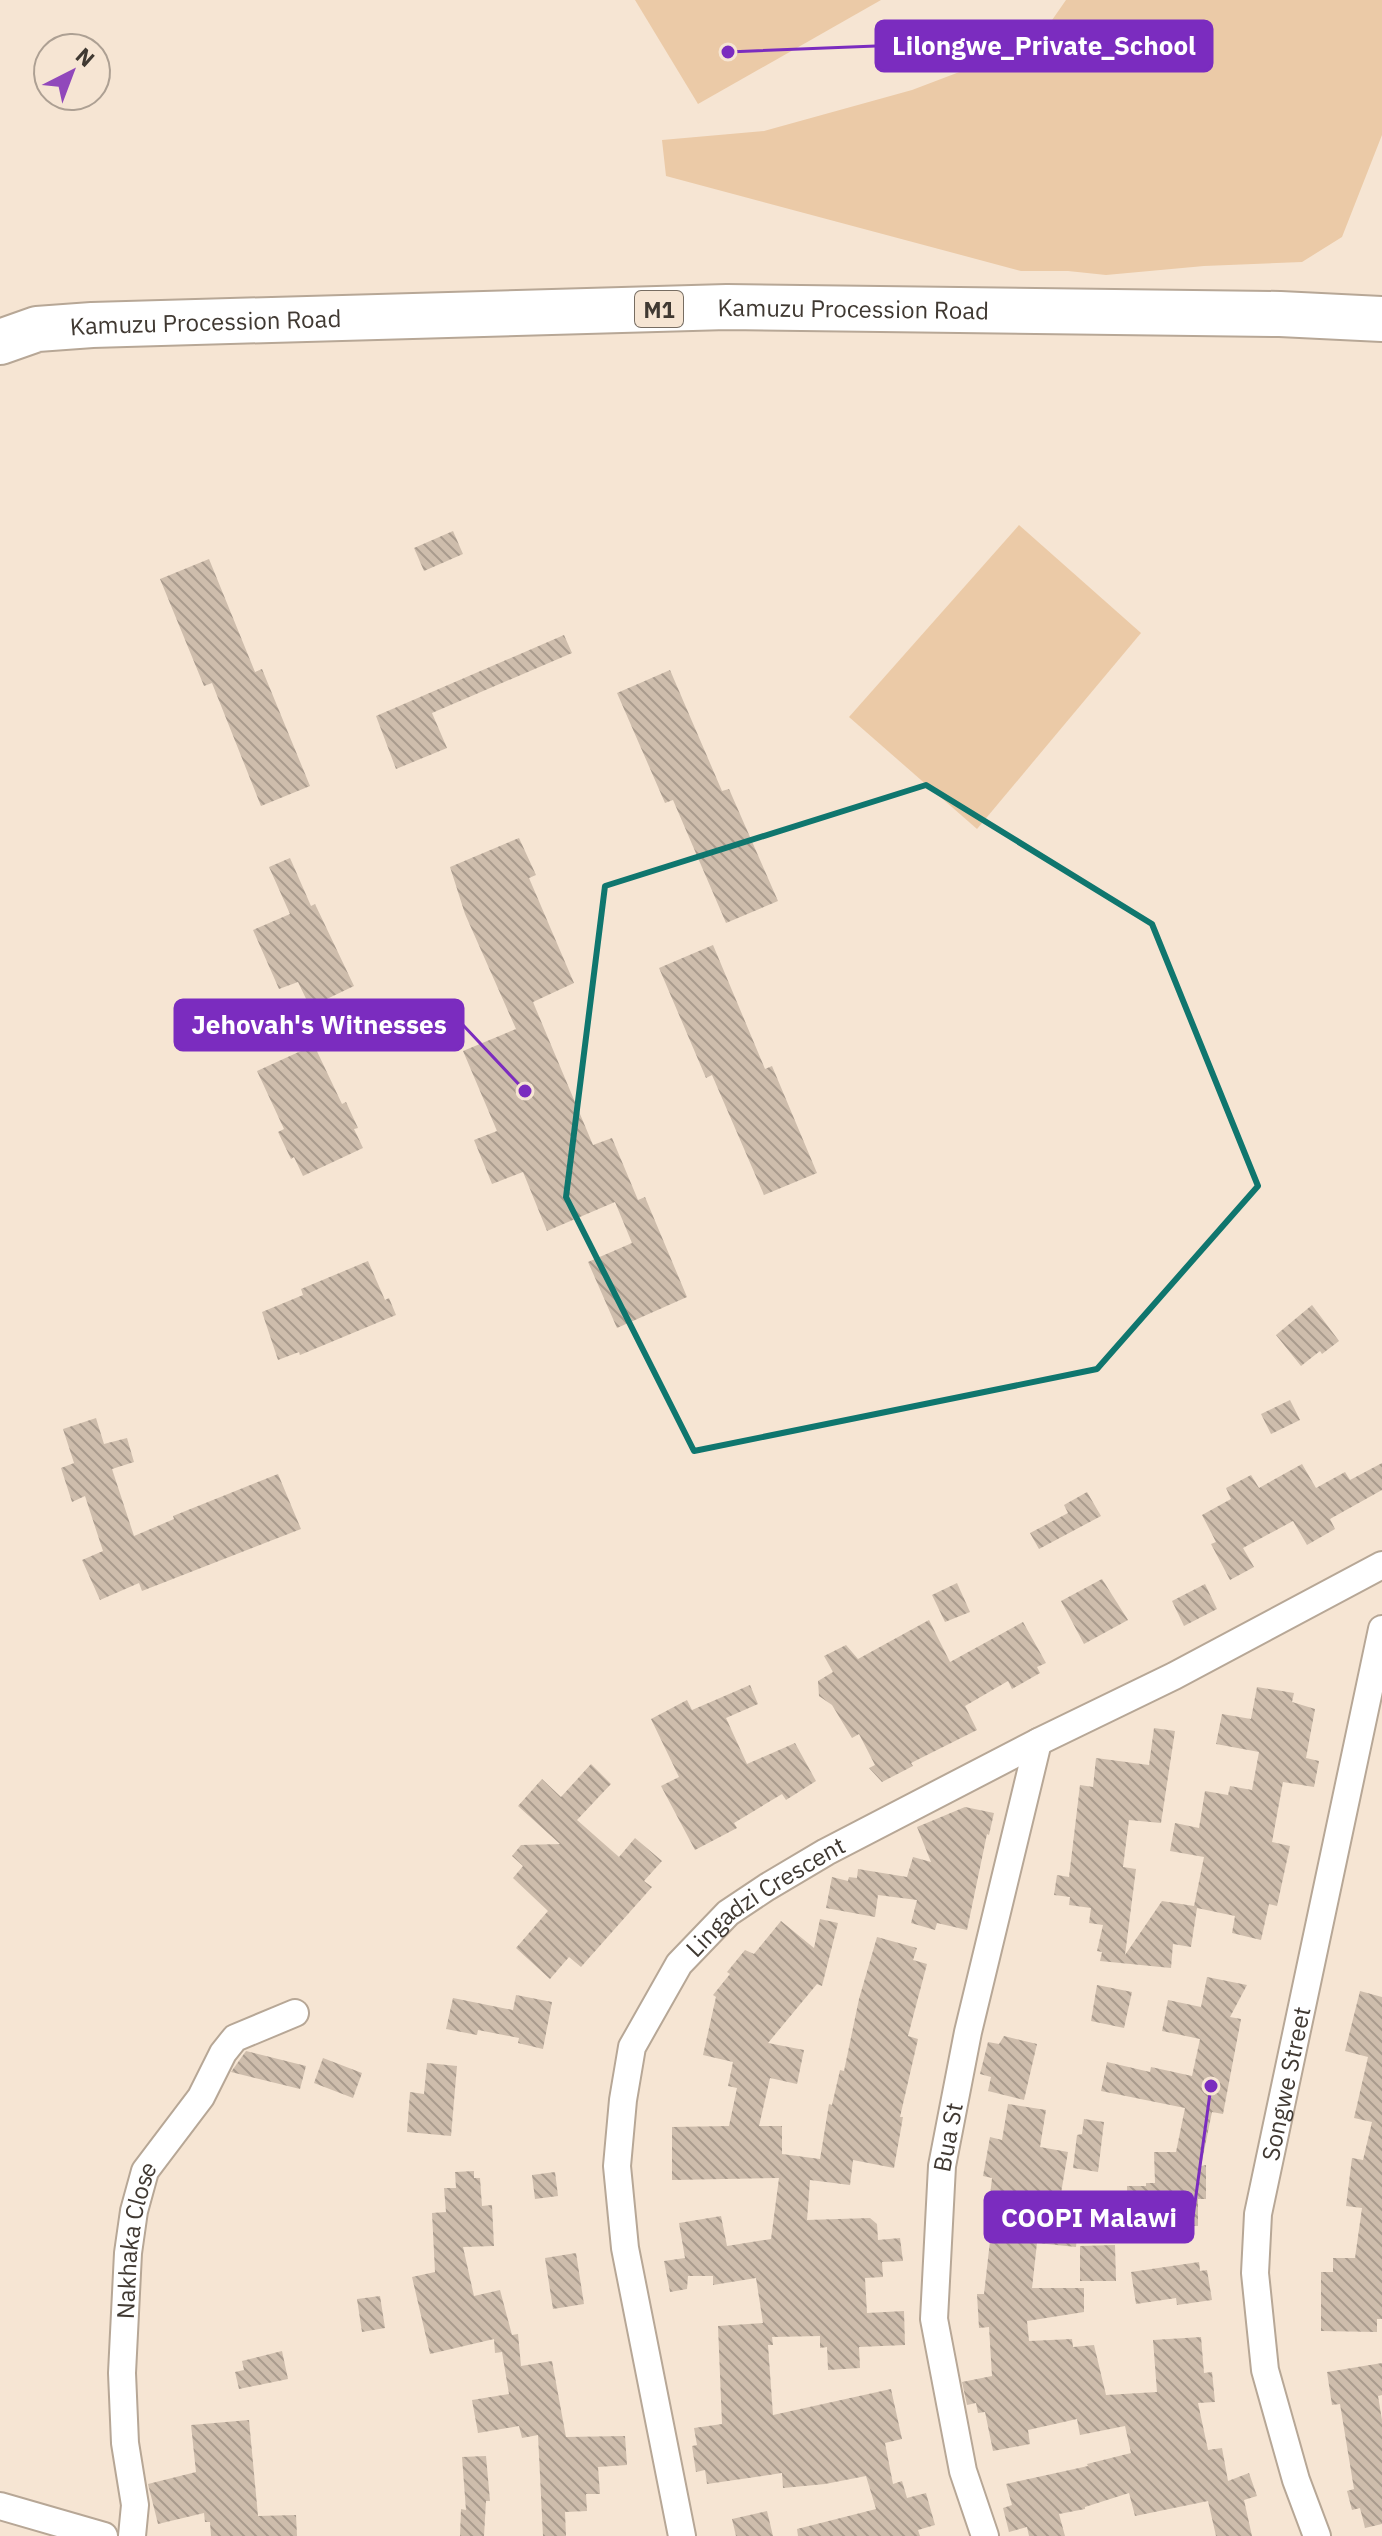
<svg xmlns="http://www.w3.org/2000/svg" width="1382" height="2536" font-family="'IBM Plex Sans',sans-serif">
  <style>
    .park { fill: #ebcaa7 }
    .building { fill: url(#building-back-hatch) }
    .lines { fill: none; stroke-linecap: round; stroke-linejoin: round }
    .street-casing { stroke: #b7a796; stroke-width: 30 }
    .highway-casing { stroke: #b7a796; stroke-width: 48 }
    .street { stroke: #fff; stroke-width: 26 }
    .highway { stroke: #fff; stroke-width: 44 }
    .marked { fill: none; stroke: #0f766e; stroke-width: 6; stroke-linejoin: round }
    .labels { text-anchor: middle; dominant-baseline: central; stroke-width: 8; stroke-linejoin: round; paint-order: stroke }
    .shield { fill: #f6e5d3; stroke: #776d62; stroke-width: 2 }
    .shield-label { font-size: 22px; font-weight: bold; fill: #403932 }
    .street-label { font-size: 24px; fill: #403932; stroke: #f6e5d3 }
    .leader { fill: none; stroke: #7b2cbf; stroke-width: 3 }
    .callout-dot { fill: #7b2cbf; stroke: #f6e5d3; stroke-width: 3 }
    .callout { fill: #7b2cbf; stroke: #7b2cbf; stroke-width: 3 }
    .callout-label { font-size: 26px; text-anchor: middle; font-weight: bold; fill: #fff }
  </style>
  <defs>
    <pattern id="building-back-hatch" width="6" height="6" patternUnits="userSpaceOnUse" patternTransform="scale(2)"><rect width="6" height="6" fill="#cebdac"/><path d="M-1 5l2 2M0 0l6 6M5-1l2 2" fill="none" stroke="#a99b8d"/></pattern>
  </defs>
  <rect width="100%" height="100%" fill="#f6e5d3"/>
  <g class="park">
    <polygon points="635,0 881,0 698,104"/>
    <polygon points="1066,0 1382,0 1382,135 1342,237 1302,262 1204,266 1106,275 1068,271 1021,271 666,176 662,140 764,131 912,90 1036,43"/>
    <polygon points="1019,525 1141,633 977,829 849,717"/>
  </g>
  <g class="building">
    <polygon points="453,531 463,554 424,571 414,548"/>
    <polygon points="209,559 255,672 262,669 310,786 261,806 212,683 204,686 160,579"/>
    <polygon points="564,635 572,653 432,713 447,748 396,769 376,716"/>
    <polygon points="670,670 722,791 729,789 778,901 726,923 673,800 665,803 617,693"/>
    <polygon points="519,838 536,875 529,878 574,983 533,1002 593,1145 612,1138 638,1200 645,1197 687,1297 617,1328 588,1262 632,1243 615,1202 547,1231 523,1172 492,1184 474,1140 497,1131 463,1051 516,1029 465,914 450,867"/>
    <polygon points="290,858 311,906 315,904 354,986 310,1007 298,982 279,989 253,930 290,914 269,867"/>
    <polygon points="713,945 765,1069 772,1066 817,1173 764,1195 712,1075 706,1078 659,968"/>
    <polygon points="314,1045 342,1104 346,1102 358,1128 354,1129 363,1148 303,1176 294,1157 291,1159 278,1132 284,1129 257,1071"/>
    <polygon points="368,1261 385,1300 389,1298 396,1315 300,1355 299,1352 278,1360 262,1312 303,1295 301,1289"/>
    <polygon points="1312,1305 1339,1341 1322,1354 1320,1351 1301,1366 1276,1335"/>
    <polygon points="1290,1400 1300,1420 1271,1434 1261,1414"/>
    <polygon points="96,1418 104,1444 127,1438 134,1462 112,1469 134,1536 174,1519 173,1516 278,1474 301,1529 142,1591 139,1583 100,1600 82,1560 103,1551 85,1496 72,1502 61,1468 74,1463 63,1429"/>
    <polygon points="1382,1463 1382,1490 1330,1519 1335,1529 1307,1545 1293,1521 1243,1548 1254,1567 1230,1580 1211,1544 1216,1542 1202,1515 1231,1499 1226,1488 1251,1475 1259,1488 1302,1464 1316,1488 1345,1472 1350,1480"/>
    <polygon points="1087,1492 1101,1516 1039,1549 1030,1533 1068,1513 1064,1505"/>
    <polygon points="1102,1579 1128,1620 1084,1644 1061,1601"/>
    <polygon points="957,1583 970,1612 945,1622 932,1595"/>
    <polygon points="1205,1584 1217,1609 1184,1626 1172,1601"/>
    <polygon points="929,1620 950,1662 1023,1622 1046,1663 1037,1667 1040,1673 1012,1689 1008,1681 965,1706 977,1730 911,1763 913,1766 882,1782 869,1768 875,1765 859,1734 852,1738 832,1705 819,1696 818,1681 833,1672 824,1656 846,1645 858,1659"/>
    <polygon points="750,1685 758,1704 726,1718 747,1764 795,1743 816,1781 786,1800 782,1794 734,1823 737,1828 695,1850 661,1786 679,1777 651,1719 687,1700 692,1710"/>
    <polygon points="1257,1687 1294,1693 1292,1702 1315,1709 1306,1758 1319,1761 1314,1787 1283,1782 1272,1842 1290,1846 1277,1906 1269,1904 1261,1940 1232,1933 1235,1916 1197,1908 1191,1947 1173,1944 1171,1968 1100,1961 1102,1952 1097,1951 1103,1925 1089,1923 1091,1908 1069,1905 1070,1897 1054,1895 1057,1875 1069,1877 1080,1785 1093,1787 1096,1758 1149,1765 1154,1728 1175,1731 1161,1823 1129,1820 1123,1867 1136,1869 1125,1955 1162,1901 1194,1906 1204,1857 1170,1851 1175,1823 1199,1828 1205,1791 1228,1795 1230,1786 1252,1790 1259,1752 1216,1744 1222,1714 1251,1719"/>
    <polygon points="591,1764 611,1784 577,1820 619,1857 635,1838 662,1861 644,1881 652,1887 581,1967 569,1957 550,1979 516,1948 548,1911 513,1878 523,1866 512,1856 521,1845 560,1844 518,1806 542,1779 561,1797"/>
    <polygon points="965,1807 994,1813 989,1835 987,1834 967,1930 937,1923 935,1930 911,1923 917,1900 878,1895 875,1917 826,1908 832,1877 848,1881 849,1877 857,1878 858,1869 907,1877 913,1857 931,1862 917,1827"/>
    <polygon points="820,1919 838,1923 822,1986 817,1984 768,2043 804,2050 797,2084 770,2078 759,2126 782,2126 782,2154 820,2159 829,2104 832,2105 840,2070 844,2071 859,1999 877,1937 917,1948 913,1960 927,1964 908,2036 918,2039 900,2117 903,2117 894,2168 853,2160 850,2185 810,2180 807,2220 870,2218 877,2224 878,2240 900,2238 903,2261 882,2262 883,2277 865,2278 867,2313 904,2311 905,2345 859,2347 860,2368 828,2370 827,2347 820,2348 820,2336 772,2337 773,2345 768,2345 773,2415 891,2389 902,2439 885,2443 893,2484 902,2481 907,2498 926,2493 935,2525 918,2530 920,2536 798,2536 797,2529 876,2509 866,2476 825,2484 783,2488 782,2473 707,2484 705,2470 696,2472 692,2446 697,2445 694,2428 722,2424 718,2326 763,2323 756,2278 713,2285 713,2276 688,2276 687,2289 670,2292 664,2261 685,2258 679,2223 721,2216 727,2246 771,2239 779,2178 672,2180 672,2127 729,2126 737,2088 728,2086 733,2062 703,2055 716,1997 713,1995 730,1974 727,1972 745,1950 754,1954 781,1921 814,1948"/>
    <polygon points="1207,1977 1247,1985 1230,2017 1241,2019 1223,2114 1212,2112 1201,2166 1206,2165 1206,2199 1198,2199 1198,2226 1128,2226 1127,2186 1146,2186 1146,2183 1155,2183 1154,2152 1176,2152 1185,2108 1101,2091 1107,2062 1150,2072 1151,2067 1192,2076 1200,2039 1162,2031 1168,2000 1201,2007"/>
    <polygon points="1097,1985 1132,1992 1124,2028 1091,2021"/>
    <polygon points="1360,1991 1382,1997 1382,2319 1377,2319 1377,2332 1321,2331 1321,2272 1333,2272 1333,2258 1355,2258 1362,2208 1346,2206 1352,2158 1363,2160 1372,2122 1354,2118 1368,2057 1345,2051"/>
    <polygon points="516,1995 552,2002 543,2049 518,2043 519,2038 478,2030 477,2035 446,2029 453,1998 513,2010"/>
    <polygon points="1004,2036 1037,2044 1024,2100 988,2091 991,2077 980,2074 988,2042 999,2044"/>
    <polygon points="246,2051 306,2066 300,2089 231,2072"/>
    <polygon points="323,2058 362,2073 353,2098 314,2083"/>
    <polygon points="427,2063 457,2066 451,2136 407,2132 410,2092 424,2094"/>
    <polygon points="1008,2104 1046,2110 1040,2147 1068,2152 1059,2205 1080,2208 1076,2247 1037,2243 1032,2288 1084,2288 1084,2312 1027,2321 1029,2341 1072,2339 1073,2347 1094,2345 1106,2395 1157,2392 1153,2340 1201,2337 1204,2373 1212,2372 1215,2402 1198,2403 1208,2450 1222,2448 1228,2481 1249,2473 1257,2496 1244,2500 1252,2536 1216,2536 1208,2501 1135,2516 1129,2493 1085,2507 1085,2509 1059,2514 1065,2536 1029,2536 1027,2527 1009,2532 1003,2508 1012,2505 1006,2484 1088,2466 1087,2464 1131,2453 1125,2426 1080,2435 1077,2419 1028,2430 1030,2444 993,2451 985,2412 978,2413 976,2403 967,2405 962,2382 992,2376 989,2327 979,2328 977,2294 984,2294 991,2232 986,2231 992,2178 983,2176 990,2137 1002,2140"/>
    <polygon points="1084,2119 1104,2122 1098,2172 1073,2168 1077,2135 1082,2134"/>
    <polygon points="474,2171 474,2178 480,2178 482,2206 492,2205 494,2246 463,2247 474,2296 500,2290 512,2335 518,2334 521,2366 552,2361 566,2437 625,2436 627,2465 598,2467 600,2494 586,2494 587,2511 565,2512 566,2536 543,2536 538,2435 522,2438 519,2426 478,2433 472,2400 509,2394 502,2352 495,2353 494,2339 430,2354 412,2277 435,2272 432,2213 446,2212 444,2188 456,2188 455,2172"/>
    <polygon points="555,2172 558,2196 535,2199 532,2175"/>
    <polygon points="1115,2245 1116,2281 1080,2281 1080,2246"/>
    <polygon points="576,2253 584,2304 553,2309 545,2258"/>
    <polygon points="1199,2262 1200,2271 1207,2270 1212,2300 1177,2305 1176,2298 1136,2304 1131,2272"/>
    <polygon points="380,2296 385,2328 362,2332 357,2299"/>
    <polygon points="282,2351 288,2379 239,2389 235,2372 244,2370 242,2361"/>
    <polygon points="1382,2363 1382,2395 1378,2396 1382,2420 1382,2524 1365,2528 1360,2508 1352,2510 1347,2491 1354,2489 1340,2404 1332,2405 1327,2372"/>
    <polygon points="249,2420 258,2516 296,2515 297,2536 211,2536 210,2522 205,2522 204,2513 158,2524 148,2484 196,2472 191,2425"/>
    <polygon points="486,2456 490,2501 486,2501 484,2536 460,2536 461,2509 466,2510 462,2457"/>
    <polygon points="767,2511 773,2536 736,2536 732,2519"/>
  </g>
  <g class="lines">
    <defs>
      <g id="street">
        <polyline points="0,2506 104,2536"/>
        <path id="s1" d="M 132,2536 L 135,2505 L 125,2443 L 122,2373 L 128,2253 L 134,2211 L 145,2171 L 201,2097 L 223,2053 L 235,2038 L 295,2013"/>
        <path id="s2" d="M 682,2536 L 625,2248 L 617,2166 L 623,2100 L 632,2047 L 679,1964 L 728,1913 L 767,1887 L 826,1852 L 1038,1742 L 1174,1676 L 1382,1565"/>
        <path id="s3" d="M 985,2536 L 963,2471 L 934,2319 L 942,2166 L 968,2032 L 1038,1742"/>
        <path id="s4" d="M 1317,2536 L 1296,2480 L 1265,2370 L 1255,2273 L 1258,2214 L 1382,1629"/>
      </g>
      <g id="highway">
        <path id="s5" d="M 0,342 L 37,329 L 92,325 L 727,307 L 1280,314 L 1382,319"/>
      </g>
    </defs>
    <use href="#street" class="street-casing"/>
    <use href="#highway" class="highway-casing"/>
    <use href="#street" class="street"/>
    <use href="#highway" class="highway"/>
  </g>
  <path class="marked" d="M 926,785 L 1152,924 L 1258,1186 L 1097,1369 L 694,1451 L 566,1197 L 605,886 Z"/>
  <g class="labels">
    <rect class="shield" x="635" y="291" width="48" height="36" rx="6"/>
    <g class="shield-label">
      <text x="659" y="309">M1</text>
    </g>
    <g class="street-label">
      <text stroke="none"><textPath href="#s5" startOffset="856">Kamuzu Procession Road</textPath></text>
      <text stroke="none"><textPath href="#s5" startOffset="208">Kamuzu Procession Road</textPath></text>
      <text stroke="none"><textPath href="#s2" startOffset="702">Lingadzi Crescent</textPath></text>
      <text stroke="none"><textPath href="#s4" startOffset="464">Songwe Street</textPath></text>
      <text stroke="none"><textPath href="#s3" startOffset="406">Bua St</textPath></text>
      <text stroke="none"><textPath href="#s1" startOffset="298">Nakhaka Close</textPath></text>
    </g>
  </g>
  <path class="leader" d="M728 52L876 46M525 1091L463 1025M1211 2086L1193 2217"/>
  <g class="callout-dot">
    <circle cx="728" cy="52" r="8"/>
    <circle cx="525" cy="1091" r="8"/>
    <circle cx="1211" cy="2086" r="8"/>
  </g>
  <g class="callout">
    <rect x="876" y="21" width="336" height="50" rx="8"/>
    <rect x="175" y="1000" width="288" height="50" rx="8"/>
    <rect x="985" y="2192" width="208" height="50" rx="8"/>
  </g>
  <g class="callout-label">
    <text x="1044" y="55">Lilongwe_Private_School</text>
    <text x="319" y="1034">Jehovah's Witnesses</text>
    <text x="1089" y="2227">COOPI Malawi</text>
  </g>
  <g transform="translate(72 72) rotate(42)"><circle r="38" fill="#f6e5d3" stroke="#ada093" stroke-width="2"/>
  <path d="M0-6L14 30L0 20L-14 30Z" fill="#9148bb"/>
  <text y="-12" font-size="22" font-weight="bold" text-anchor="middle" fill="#403932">N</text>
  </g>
</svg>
